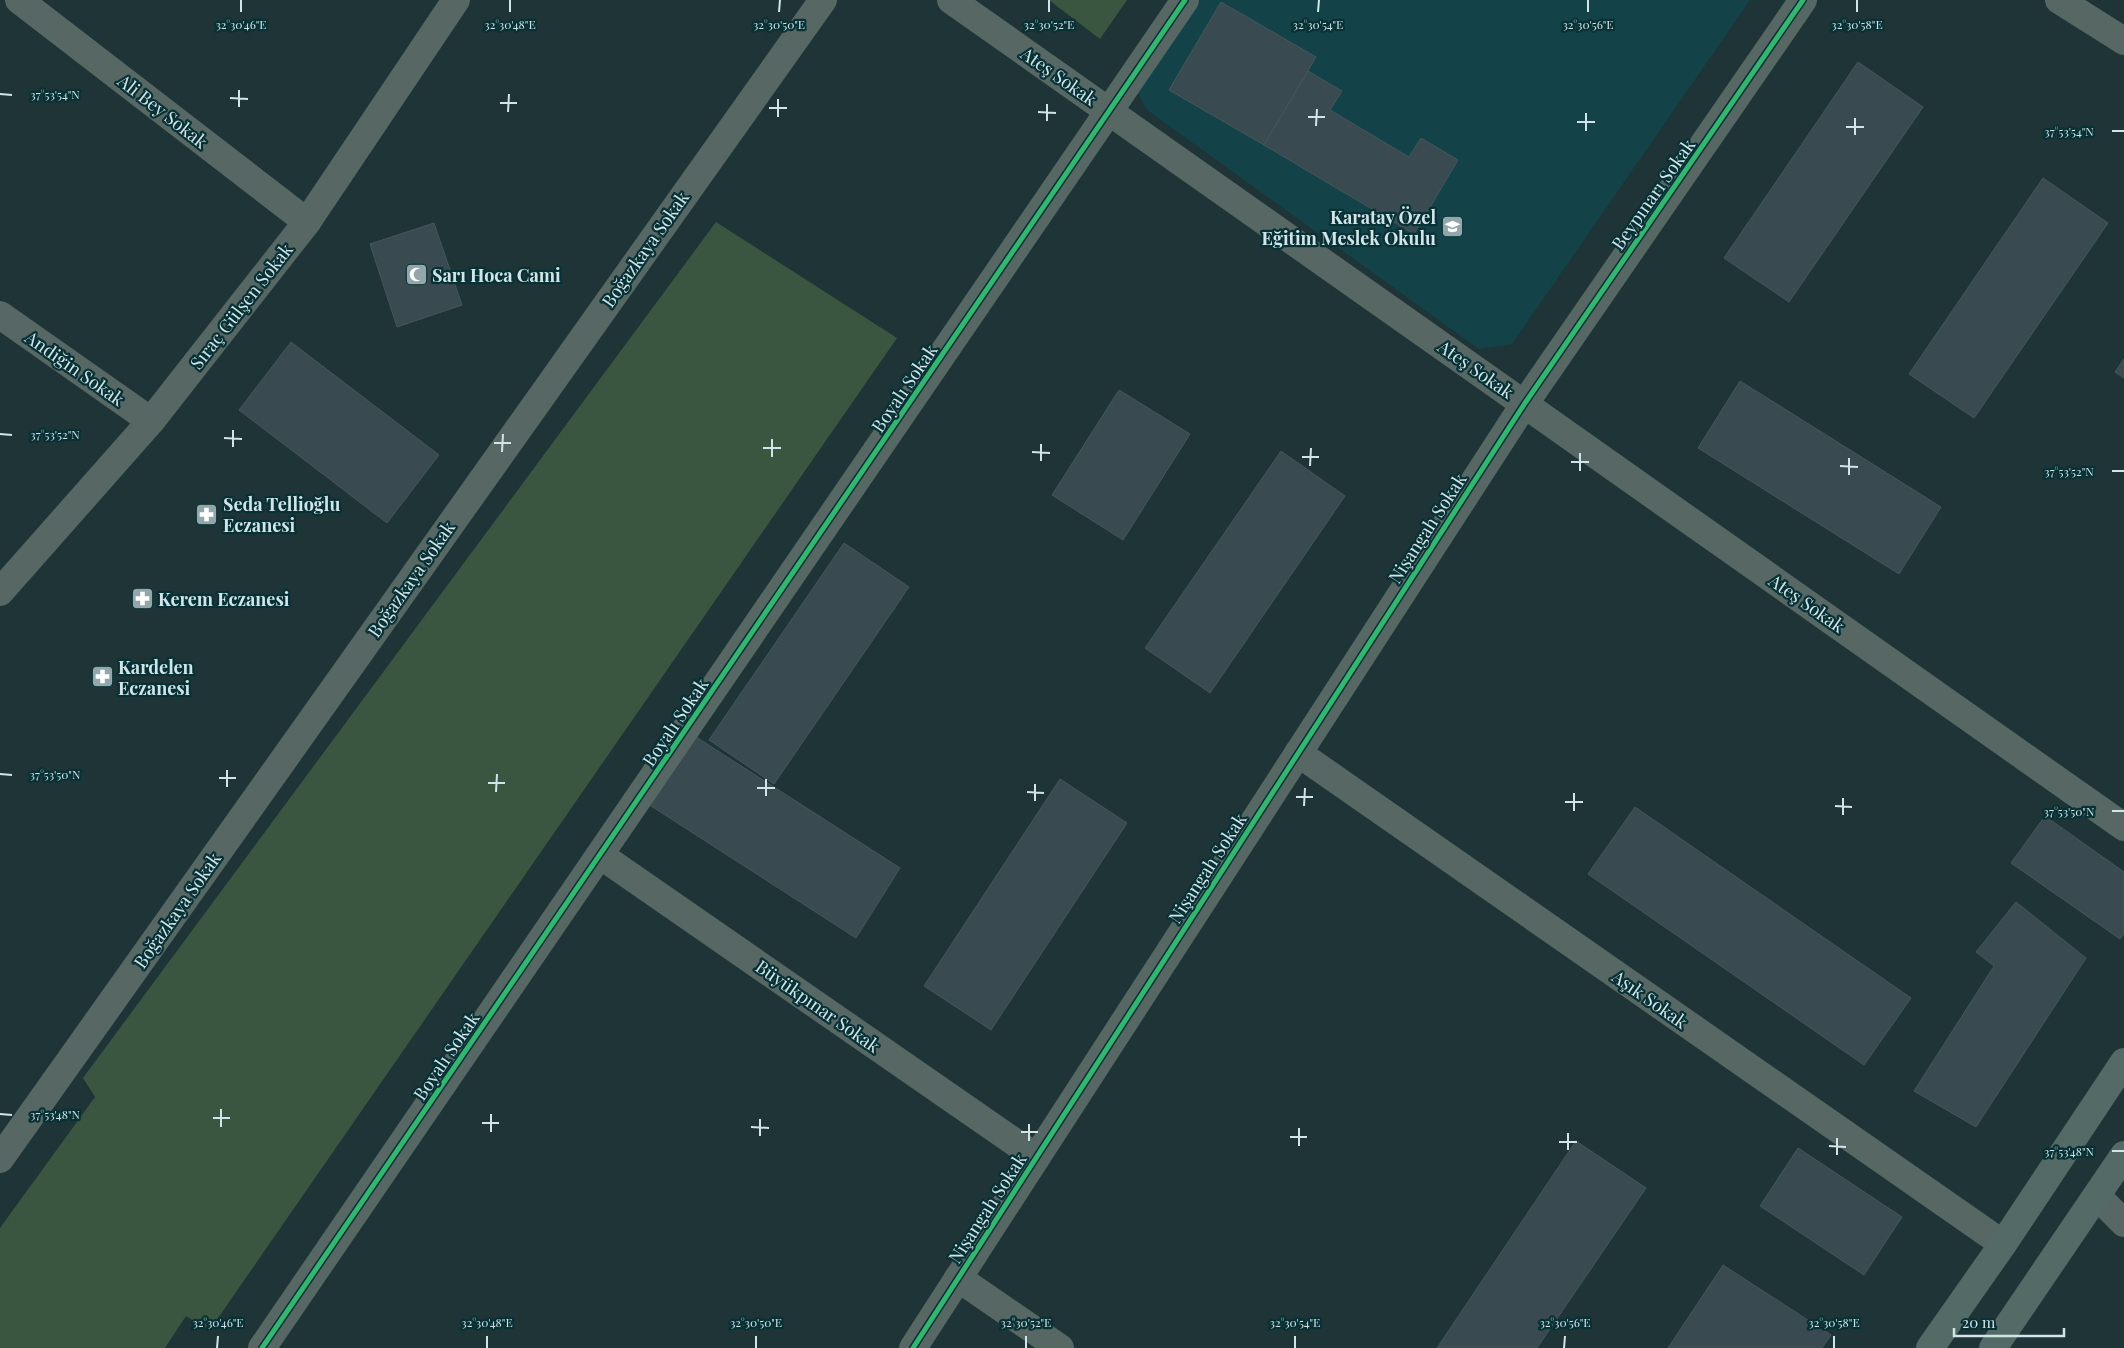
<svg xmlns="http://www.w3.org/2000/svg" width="2124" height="1348" font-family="'Playfair Display',serif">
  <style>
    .built { fill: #134349 }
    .green { fill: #3a5540 }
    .building { fill: #394a51; stroke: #47565b }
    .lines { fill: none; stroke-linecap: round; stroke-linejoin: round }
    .minor { stroke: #566764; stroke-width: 28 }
    .secondary { stroke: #536a66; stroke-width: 28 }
    .cycleway-casing { stroke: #083136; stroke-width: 8 }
    .cycleway { stroke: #33b770; stroke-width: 5 }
    .ticks { fill: none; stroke: #d1e5e8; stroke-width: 2 }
    .labels { text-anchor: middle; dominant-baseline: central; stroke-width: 4.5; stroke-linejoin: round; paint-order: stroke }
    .street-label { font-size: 18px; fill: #d1e5e8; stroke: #083136 }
    .poi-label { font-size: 18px; font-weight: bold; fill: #d1e5e8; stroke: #083136; text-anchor: start }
    .ticks-label { font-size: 12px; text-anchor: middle; fill: #d1e5e8; stroke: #083136; stroke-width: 4.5; stroke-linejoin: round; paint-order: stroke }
  </style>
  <rect width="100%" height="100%" fill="#1f3437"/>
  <polygon class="built" points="1196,0 1750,0 1512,344 1479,349 1147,110 1135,87"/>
  <g class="green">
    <polygon points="1049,0 1127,0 1100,39"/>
    <polygon points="716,222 897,338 209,1331 186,1316 165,1348 0,1348 0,1228 95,1097 83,1078"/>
  </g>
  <g class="building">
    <polygon points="1221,2 1316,57 1264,145 1169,90"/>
    <polygon points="1858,62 1923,107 1789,302 1724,258"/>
    <polygon points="1308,71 1342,91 1330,110 1409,157 1421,138 1458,160 1414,234 1264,145"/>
    <polygon points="2043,178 2108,223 1974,418 1909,374"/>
    <polygon points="434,223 462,305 397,327 370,244"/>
    <polygon points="291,342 439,455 387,523 239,410"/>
    <polygon points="2124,359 2124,378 2115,372"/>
    <polygon points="1740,381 1941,507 1899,574 1698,448"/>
    <polygon points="1119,390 1190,434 1123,540 1052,495"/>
    <polygon points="1281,451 1345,496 1210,693 1145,648"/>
    <polygon points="844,543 909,587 774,784 709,740"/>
    <polygon points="693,735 900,868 856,938 648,804"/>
    <polygon points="1060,779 1127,823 991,1030 924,986"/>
    <polygon points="1635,807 1911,998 1864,1065 1588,874"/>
    <polygon points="2045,816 2124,872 2124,934 2120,939 2011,863"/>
    <polygon points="2016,902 2086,958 1976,1127 1914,1091 1994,966 1976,952"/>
    <polygon points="1576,1141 1646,1188 1537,1348 1437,1348"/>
    <polygon points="1798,1148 1902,1217 1864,1275 1760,1206"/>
    <polygon points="1723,1265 1831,1335 1822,1348 1668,1348"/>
  </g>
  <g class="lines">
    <g class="minor">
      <polyline points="19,0 307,222"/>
      <polyline points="951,0 2124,827"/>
      <polyline points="2059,0 2124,41"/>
      <polyline points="0,315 151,421"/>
      <polyline points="0,592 151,421 307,222 456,0"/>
      <polyline points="1298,753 2003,1244"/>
      <polyline points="600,855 1036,1157"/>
      <polyline points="0,1159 823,0"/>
      <polyline points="2097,1196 2124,1223"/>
      <polyline points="958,1278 1060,1348"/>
      <polyline points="262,1348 1185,0"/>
      <polyline points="913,1348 1525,403 1803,0"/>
    </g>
    <g class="secondary">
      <polyline points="1930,1348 2003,1244 2124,1062"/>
      <polyline points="1993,1348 2124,1155"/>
    </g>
    <defs>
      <g id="cycleway">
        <polyline points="262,1348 1185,0"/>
        <polyline points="913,1348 1525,403 1803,0"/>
      </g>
    </defs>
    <use href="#cycleway" class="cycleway-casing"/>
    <use href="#cycleway" class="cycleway"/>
  </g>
  <path class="ticks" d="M 241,12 L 241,0M 510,12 L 510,0M 779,12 L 780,0M 1049,12 L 1049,0M 1318,12 L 1319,0M 1588,12 L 1588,0M 1857,12 L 1857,0M 0,94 L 12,95M 230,98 L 248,99M 500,103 L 517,103M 239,107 L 239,90M 769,108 L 787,108M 508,112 L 509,94M 1038,112 L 1056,113M 778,117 L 778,99M 1308,117 L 1325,117M 1047,121 L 1047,104M 1577,122 L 1595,122M 1316,126 L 1317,109M 1846,127 L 1864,127M 1586,131 L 1586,113M 2112,131 L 2124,131M 1855,135 L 1855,118M 0,434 L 12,435M 224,438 L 242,439M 494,443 L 511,443M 233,447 L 233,430M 763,448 L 781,448M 502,452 L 503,434M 1032,452 L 1050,453M 772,457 L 772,439M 1302,457 L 1319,457M 1041,461 L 1041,444M 1571,462 L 1589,462M 1310,466 L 1311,448M 1840,466 L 1858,467M 1580,471 L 1580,453M 2112,471 L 2124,471M 1849,475 L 1849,458M 0,774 L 12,775M 219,778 L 236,778M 488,783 L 505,783M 227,787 L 227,770M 757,788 L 775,788M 496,792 L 497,774M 1027,792 L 1044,793M 766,796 L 766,779M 1296,797 L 1313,797M 1035,801 L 1035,784M 1565,802 L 1583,802M 1304,806 L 1305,788M 1835,806 L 1852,807M 1574,811 L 1574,793M 2112,811 L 2124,811M 1843,815 L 1843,798M 0,1114 L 12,1115M 213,1118 L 230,1118M 482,1123 L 499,1123M 221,1127 L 221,1109M 751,1127 L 769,1128M 491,1132 L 491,1114M 1021,1132 L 1038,1132M 760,1136 L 760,1119M 1290,1137 L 1307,1137M 1029,1141 L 1029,1124M 1559,1142 L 1577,1142M 1299,1146 L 1299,1128M 1829,1146 L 1846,1147M 1568,1150 L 1568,1133M 2112,1151 L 2124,1151M 1837,1155 L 1837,1138M 217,1348 L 218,1336M 487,1348 L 487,1336M 756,1348 L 756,1336M 1026,1348 L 1026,1336M 1295,1348 L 1295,1336M 1564,1348 L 1565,1336M 1834,1348 L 1834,1336"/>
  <defs>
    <symbol id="school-square" viewBox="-11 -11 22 22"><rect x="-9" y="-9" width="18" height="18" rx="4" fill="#93a7aa" stroke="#083136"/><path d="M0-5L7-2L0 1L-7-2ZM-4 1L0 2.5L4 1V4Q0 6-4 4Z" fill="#fff"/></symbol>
    <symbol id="mosque-square" viewBox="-11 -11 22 22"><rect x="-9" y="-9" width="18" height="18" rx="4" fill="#93a7aa" stroke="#083136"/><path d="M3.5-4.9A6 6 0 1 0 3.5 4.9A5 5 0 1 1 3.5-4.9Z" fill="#fff"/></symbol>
    <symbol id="pharmacy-square" viewBox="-11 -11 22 22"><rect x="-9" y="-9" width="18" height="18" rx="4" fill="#93a7aa" stroke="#083136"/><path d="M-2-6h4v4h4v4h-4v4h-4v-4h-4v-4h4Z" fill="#fff"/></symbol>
  </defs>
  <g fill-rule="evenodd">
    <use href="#school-square" x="1440" y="214" width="25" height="25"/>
    <use href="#mosque-square" x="404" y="262" width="25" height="25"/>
    <use href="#pharmacy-square" x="194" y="502" width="25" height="25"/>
    <use href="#pharmacy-square" x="130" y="586" width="25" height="25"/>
    <use href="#pharmacy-square" x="90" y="664" width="25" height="25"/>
  </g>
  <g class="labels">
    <g class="street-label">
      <text transform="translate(1059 76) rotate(35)">Ateş Sokak</text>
      <text transform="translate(163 111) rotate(38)">Ali Bey Sokak</text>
      <text transform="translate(1653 194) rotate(-55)">Beypınarı Sokak</text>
      <text transform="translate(645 249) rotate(-55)">Boğazkaya Sokak</text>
      <text transform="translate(241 306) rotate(-52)">Sıraç Gülşen Sokak</text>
      <text transform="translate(75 368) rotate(35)">Andiğin Sokak</text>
      <text transform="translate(1476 369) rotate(35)">Ateş Sokak</text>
      <text transform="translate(904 388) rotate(-56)">Boyalı Sokak</text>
      <text transform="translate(1427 528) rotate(-57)">Nişangah Sokak</text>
      <text transform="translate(411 579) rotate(-55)">Boğazkaya Sokak</text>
      <text transform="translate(1807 603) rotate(35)">Ateş Sokak</text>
      <text transform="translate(675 722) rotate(-56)">Boyalı Sokak</text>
      <text transform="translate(1207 868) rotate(-57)">Nişangah Sokak</text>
      <text transform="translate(177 910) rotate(-55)">Boğazkaya Sokak</text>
      <text transform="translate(1650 999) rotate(35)">Aşık Sokak</text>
      <text transform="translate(818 1006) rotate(35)">Büyükpınar Sokak</text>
      <text transform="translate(446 1056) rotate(-56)">Boyalı Sokak</text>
      <text transform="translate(987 1208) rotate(-57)">Nişangah Sokak</text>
    </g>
    <g class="poi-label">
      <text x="1436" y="217" text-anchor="end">Karatay Özel<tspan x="1436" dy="21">Eğitim Meslek Okulu</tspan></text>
      <text x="432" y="275">Sarı Hoca Cami</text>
      <text x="223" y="504">Seda Tellioğlu<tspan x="223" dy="21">Eczanesi</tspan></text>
      <text x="158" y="599">Kerem Eczanesi</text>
      <text x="118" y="667">Kardelen<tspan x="118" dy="21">Eczanesi</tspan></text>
    </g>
  </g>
  <g class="ticks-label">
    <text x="241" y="29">32°30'46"E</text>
    <text x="510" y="29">32°30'48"E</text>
    <text x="779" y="29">32°30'50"E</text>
    <text x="1049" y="29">32°30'52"E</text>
    <text x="1318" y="29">32°30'54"E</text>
    <text x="1588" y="29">32°30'56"E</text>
    <text x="1857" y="29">32°30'58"E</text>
    <text x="55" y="99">37°53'54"N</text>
    <text x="2069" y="136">37°53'54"N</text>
    <text x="55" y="439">37°53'52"N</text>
    <text x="2069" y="476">37°53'52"N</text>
    <text x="55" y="779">37°53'50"N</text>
    <text x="2069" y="816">37°53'50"N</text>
    <text x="55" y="1119">37°53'48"N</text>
    <text x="2069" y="1156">37°53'48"N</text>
    <text x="218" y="1327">32°30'46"E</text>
    <text x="487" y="1327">32°30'48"E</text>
    <text x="756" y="1327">32°30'50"E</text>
    <text x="1026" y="1327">32°30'52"E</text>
    <text x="1295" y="1327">32°30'54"E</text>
    <text x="1565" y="1327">32°30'56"E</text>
    <text x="1834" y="1327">32°30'58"E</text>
  </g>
  <path d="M1954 1328v8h110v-8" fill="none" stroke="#d1e5e8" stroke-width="2.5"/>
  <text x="1962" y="1328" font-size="15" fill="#d1e5e8" stroke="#083136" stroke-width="4" paint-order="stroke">20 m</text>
</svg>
